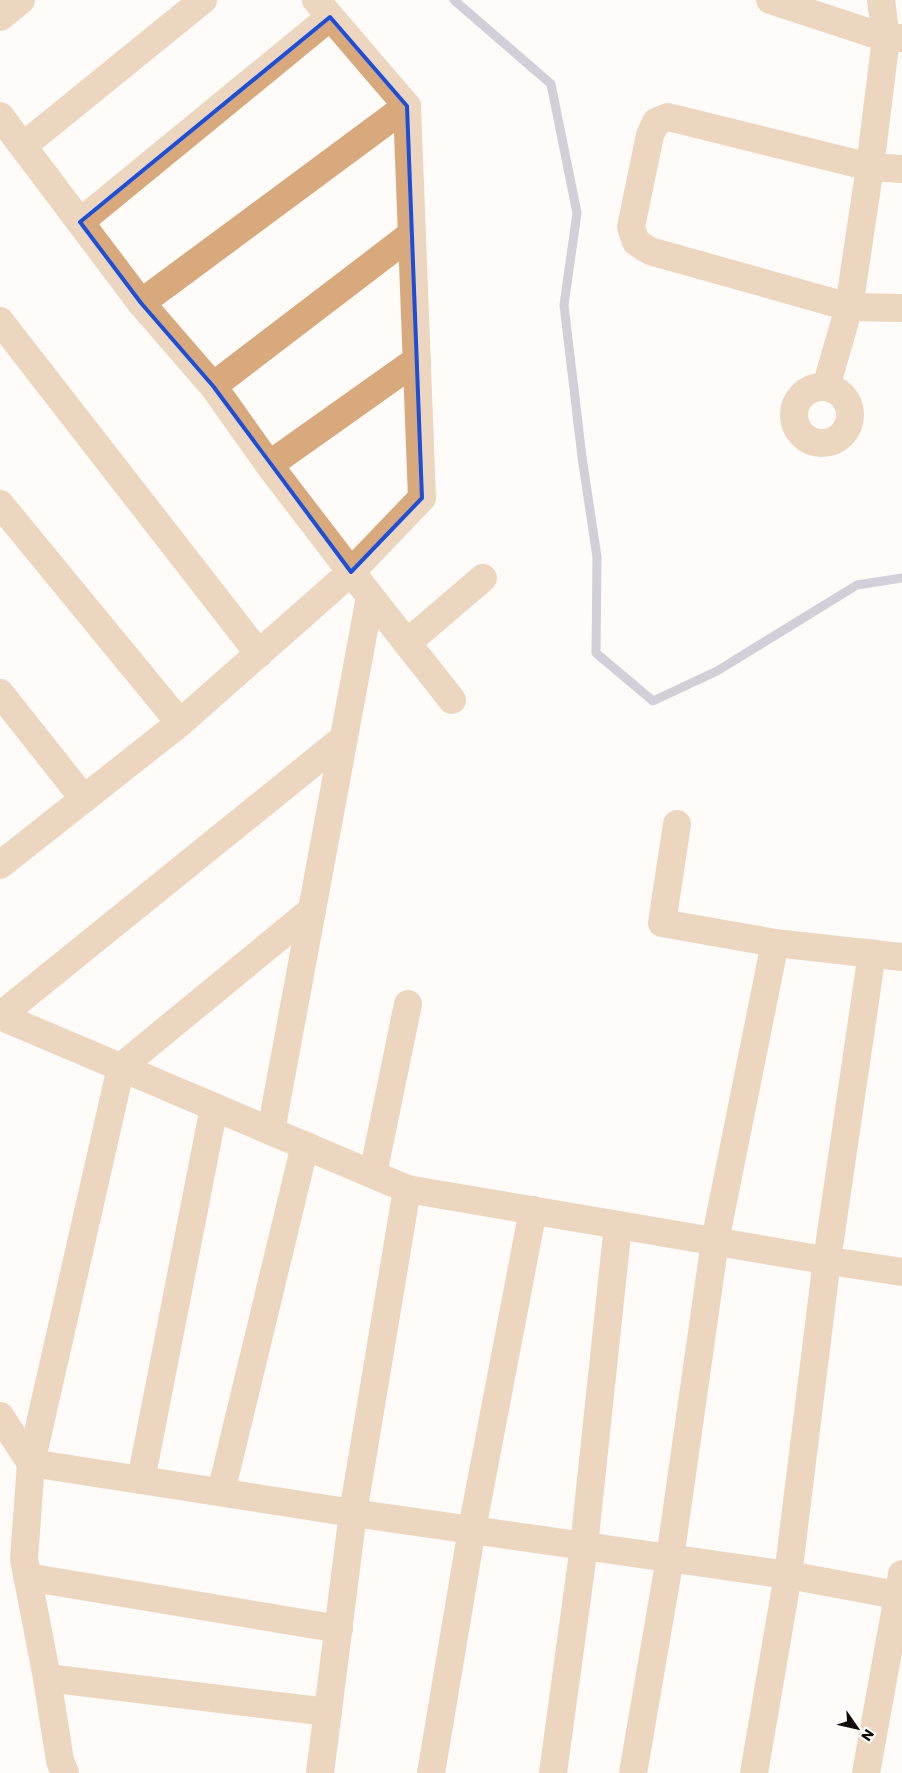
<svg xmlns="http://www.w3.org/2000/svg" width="902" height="1773" font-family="Poppins,sans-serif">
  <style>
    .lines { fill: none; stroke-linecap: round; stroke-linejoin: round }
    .stream { stroke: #a09ab2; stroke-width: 9 }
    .minor { stroke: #d7a97d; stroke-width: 28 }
    .tertiary { stroke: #d7a97d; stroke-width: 28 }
    .marked { fill: none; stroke: #1d4ed8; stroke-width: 4; stroke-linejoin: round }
  </style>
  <rect width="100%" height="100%" fill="#fefbf8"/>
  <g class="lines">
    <polyline class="stream" points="454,0 551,84 577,213 564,305 582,457 597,557 596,653 653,701 717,671 857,585 902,578"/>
    <g class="minor">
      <polyline points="316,0 407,106 422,498 351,572 452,700"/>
      <polyline points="770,0 886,38 902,38"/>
      <polyline points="0,17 21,0"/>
      <polyline points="23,146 203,0"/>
      <polyline points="902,169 870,167 668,117 656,122 650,135 631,227 636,242 650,251 849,307 902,308"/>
      <polyline points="80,222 330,17"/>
      <polyline points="141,303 407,106"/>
      <polyline points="0,321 259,654"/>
      <polyline points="213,386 412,234"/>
      <circle cx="822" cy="415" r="28"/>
      <polyline points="826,387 849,307 870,167 886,38 881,0"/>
      <polyline points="269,465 417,360"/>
      <polyline points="0,504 180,723"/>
      <polyline points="407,643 483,578"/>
      <polyline points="0,693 84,799"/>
      <polyline points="677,824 662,923 775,943 902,957"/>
      <polyline points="312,910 121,1067 31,1463 353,1513 788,1575 902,1596"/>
      <polyline points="0,1016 407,1189 830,1261 902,1272"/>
      <polyline points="0,1016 344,738"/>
      <polyline points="271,1131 370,597"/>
      <polyline points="373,1174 408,1004"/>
      <polyline points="0,1416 31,1463 24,1559 47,1678 60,1761 65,1773"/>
      <polyline points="141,1480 214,1107"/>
      <polyline points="221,1492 305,1145"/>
      <polyline points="27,1577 339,1629"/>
      <polyline points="47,1678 328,1712"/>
      <polyline points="320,1773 353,1513 407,1189"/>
      <polyline points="431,1773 472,1529 533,1210"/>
      <polyline points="553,1773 584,1546 618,1225"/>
      <polyline points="633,1773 670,1558 715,1241 775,943"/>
      <polyline points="754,1773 788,1575 827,1260 872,953"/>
      <polyline points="866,1773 902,1574"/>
    </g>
    <polyline class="tertiary" points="0,116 141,303 213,386 269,465 351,572 180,723 0,865"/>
  </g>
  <path d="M0 0H902V1773H0ZM 330,17 L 407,106 L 422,498 L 351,572 L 213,386 L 141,303 L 80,222 Z" fill="#fefbf8" fill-opacity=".55" fill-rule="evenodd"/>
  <path class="marked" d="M 330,17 L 407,106 L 422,498 L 351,572 L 213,386 L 141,303 L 80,222 Z"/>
  <g transform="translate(857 1728) rotate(124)" stroke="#ffffff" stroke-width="4" paint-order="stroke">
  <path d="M0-4L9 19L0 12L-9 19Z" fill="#100b06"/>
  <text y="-8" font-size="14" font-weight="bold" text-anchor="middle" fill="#100b06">N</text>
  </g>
</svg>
